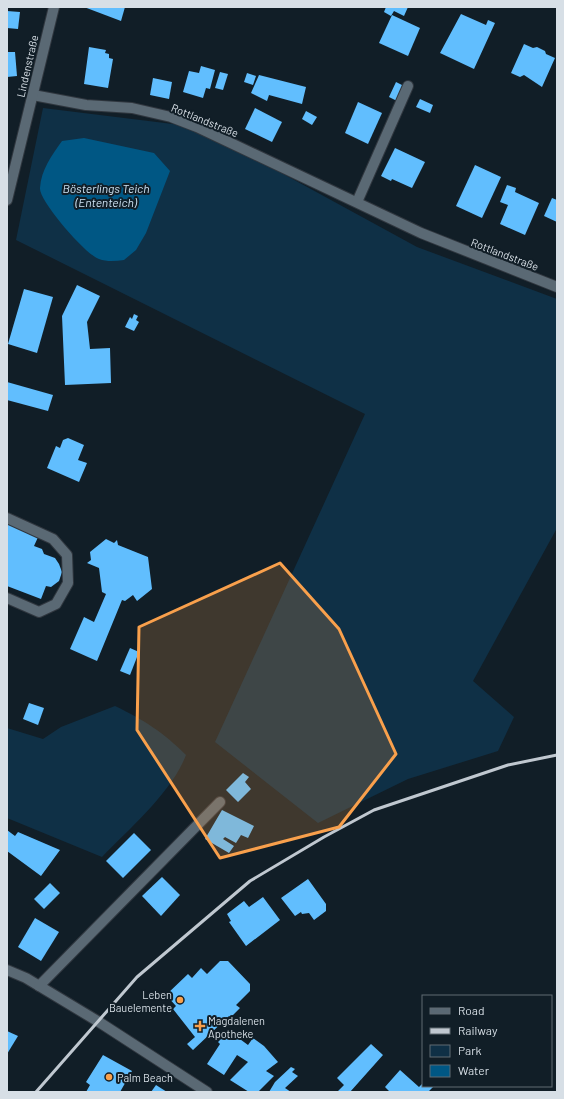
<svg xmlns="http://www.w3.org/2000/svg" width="564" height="1099" font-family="Barlow,sans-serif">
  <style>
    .green { fill: #0f3046 }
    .water { fill: #005784 }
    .building { fill: #61befe }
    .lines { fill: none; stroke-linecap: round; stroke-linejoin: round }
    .minor-casing { stroke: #30373f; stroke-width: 12 }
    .minor { stroke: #5a6974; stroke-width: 10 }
    .rail { stroke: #c0c8d0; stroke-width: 3 }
    .marked { fill: #f9a04c; fill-opacity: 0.2; stroke: #f9a04c; stroke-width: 3; stroke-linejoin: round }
    .poi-dot { fill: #f9a04c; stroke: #111e27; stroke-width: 1.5 }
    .labels { text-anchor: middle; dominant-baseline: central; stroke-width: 4; stroke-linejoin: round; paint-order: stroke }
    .street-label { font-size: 11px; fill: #d7dfe6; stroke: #111e27 }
    .poi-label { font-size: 11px; fill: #d7dfe6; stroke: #111e27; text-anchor: start }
    .water-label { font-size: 12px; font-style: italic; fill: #cfe4f4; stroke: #111e27 }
  </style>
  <rect width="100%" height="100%" fill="#111e27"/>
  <g class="green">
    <polygon points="43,108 197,127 417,247 557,299 557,528 473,681 514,717 498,751 408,779 318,823 215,742 365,414 16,240"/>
    <path d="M 115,706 C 144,720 163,732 186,755 C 172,792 130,828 102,857 L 7,818 L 7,728 L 43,739 L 61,727 Z"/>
  </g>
  <path class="water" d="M 84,138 L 154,153 L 170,171 L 146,233 L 136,250 L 124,260 C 116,261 107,262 99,259 C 86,255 39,201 40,188 C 41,170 52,155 62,141 Z"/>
  <g class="building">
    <polygon points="84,7 125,7 121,21"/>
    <polygon points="386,7 408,7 404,16 394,11 391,16 384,12"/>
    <polygon points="7,11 20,12 18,29 7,28"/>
    <polygon points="461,14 486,25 488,20 495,23 474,69 440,53"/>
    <polygon points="392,15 420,28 408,56 379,43"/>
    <polygon points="524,44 533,48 537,47 545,51 546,54 555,58 542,87 524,75 520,77 511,73"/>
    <polygon points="89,47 106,50 105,53 109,54 109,58 113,59 108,88 84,84"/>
    <polygon points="7,52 15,52 17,76 7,77"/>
    <polygon points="201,66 215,70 210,89 206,88 203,98 183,92 189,71 199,73"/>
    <polygon points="220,72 228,74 223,90 215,88"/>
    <polygon points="247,73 256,76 253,85 244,82"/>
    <polygon points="259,75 306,87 302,104 269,95 267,101 251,93"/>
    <polygon points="153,78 172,82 169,99 150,95"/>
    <polygon points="396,82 404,86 397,101 389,97"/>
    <polygon points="420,99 433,105 430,113 416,107"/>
    <polygon points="358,102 382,113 368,144 345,133"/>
    <polygon points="255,108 282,122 272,142 245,129"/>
    <polygon points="306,111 317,117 312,125 302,119"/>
    <polygon points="395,148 425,162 412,188 392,179 391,181 381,176"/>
    <polygon points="475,165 501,177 482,218 456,206"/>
    <polygon points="507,185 516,188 515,192 539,203 525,235 500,224 508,205 500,202"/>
    <polygon points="552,198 557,200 557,222 544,216"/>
    <polygon points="77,285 100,296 87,322 90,349 110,348 111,383 65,385 62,316"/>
    <polygon points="24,289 53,297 37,353 8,344"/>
    <polygon points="134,314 138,316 136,320 139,322 134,331 125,327 130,317 132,319"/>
    <polygon points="7,382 53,395 48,411 7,400"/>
    <polygon points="68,438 84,445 78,460 87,463 79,482 47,468 56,446 60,448 63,440"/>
    <polygon points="7,522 39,535 34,546 42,549 44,554 55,558 59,564 62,572 59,581 51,587 46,586 41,599 7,586"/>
    <polygon points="106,539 114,543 117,540 118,545 148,557 152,589 137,601 133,595 125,601 122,600 97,661 70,649 84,617 94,622 106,594 102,592 99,568 87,563 91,560 90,552"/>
    <polygon points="130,648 139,652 130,675 120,671"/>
    <polygon points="29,703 44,708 38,725 23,719"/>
    <polygon points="243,773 249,777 245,782 251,789 238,802 226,790"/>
    <polygon points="222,810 254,826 248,838 241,835 236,843 225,837 223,839 234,846 229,853 205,839"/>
    <polygon points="7,830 15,836 18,832 60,850 41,876 7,851"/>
    <polygon points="134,833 151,850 123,878 106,861"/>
    <polygon points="162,877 180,895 161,916 142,896"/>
    <polygon points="308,879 326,904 326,911 314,920 309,913 302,914 301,912 295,916 281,898"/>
    <polygon points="50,883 60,893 44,909 34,899"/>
    <polygon points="263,897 280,920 246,946 229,922 231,921 227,914 244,901 249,907"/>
    <polygon points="35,918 59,932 41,961 18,947"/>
    <polygon points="220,961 228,961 250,984 250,991 236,1005 240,1008 231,1017 229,1016 193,1050 187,1044 195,1037 173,1009 176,1006 166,995 188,974 192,978 201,968 207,974"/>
    <polygon points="7,1031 18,1036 7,1054"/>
    <polygon points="229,1031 248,1045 253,1038 264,1046 278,1062 266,1071 274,1076 258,1092 249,1092 230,1080 248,1062 237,1055 224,1075 207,1064 220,1044 218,1042"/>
    <polygon points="371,1044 383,1055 350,1092 337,1092 344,1085 337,1078"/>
    <polygon points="103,1055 132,1071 120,1092 86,1092 90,1085 86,1082"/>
    <polygon points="291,1067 295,1069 292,1072 298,1076 285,1088 291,1092 269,1092 275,1082"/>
    <polygon points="400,1070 419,1087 423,1083 423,1086 434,1086 428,1092 390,1092 385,1087"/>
    <polygon points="156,1085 167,1092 151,1092"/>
  </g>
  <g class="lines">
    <defs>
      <g id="minor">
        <polyline points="33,95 86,105 132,108 171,117 197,127 421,233 557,287"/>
        <polyline points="7,200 54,7"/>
        <polyline points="357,202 408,86"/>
        <polyline points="7,518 53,539 67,555 68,583 56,604 39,612 7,598"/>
        <polyline points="7,970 26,978 99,1022 207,1092"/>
        <polyline points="39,986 220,802"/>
      </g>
    </defs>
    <use href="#minor" class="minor-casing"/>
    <use href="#minor" class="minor"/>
    <polyline class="rail" points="36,1092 137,977 250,881 324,837 374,810 508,765 557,755"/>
  </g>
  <path class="marked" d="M 280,563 L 339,629 L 396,754 L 339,827 L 220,858 L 137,730 L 139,627 Z"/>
  <g class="poi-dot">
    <circle cx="180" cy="1000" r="4"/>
    <path d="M198 1020h4v4h4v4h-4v4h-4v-4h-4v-4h4z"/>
    <circle cx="109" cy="1077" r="4"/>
  </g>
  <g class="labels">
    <g class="street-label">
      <text transform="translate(27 66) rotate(-77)">Lindenstraße</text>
      <text transform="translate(205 120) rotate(22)">Rottlandstraße</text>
      <text transform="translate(505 254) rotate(21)">Rottlandstraße</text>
    </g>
    <g class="poi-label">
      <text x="172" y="994" text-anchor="end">Leben<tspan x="172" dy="13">Bauelemente</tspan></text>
      <text x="208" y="1020">Magdalenen<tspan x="208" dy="13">Apotheke</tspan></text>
      <text x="117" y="1077">Palm Beach</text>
    </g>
    <g class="water-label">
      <text x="106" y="188">Bösterlings Teich<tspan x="106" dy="14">(Ententeich)</tspan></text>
    </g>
  </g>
  <rect width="564" height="1099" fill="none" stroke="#d7dfe6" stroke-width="16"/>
  <rect x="422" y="995" width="130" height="92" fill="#111e27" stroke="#606b73"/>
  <rect x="430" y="1008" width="20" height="6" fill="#5a6974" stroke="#606b73"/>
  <text x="458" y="1015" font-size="12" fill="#d7dfe6">Road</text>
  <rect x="430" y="1028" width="20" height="6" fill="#c0c8d0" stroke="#606b73"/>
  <text x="458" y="1035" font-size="12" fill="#d7dfe6">Railway</text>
  <rect x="430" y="1045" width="20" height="12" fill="#0f3046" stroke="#606b73"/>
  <text x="458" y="1055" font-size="12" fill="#d7dfe6">Park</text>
  <rect x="430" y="1065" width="20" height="12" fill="#005784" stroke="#606b73"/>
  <text x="458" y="1075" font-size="12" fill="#d7dfe6">Water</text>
</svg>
